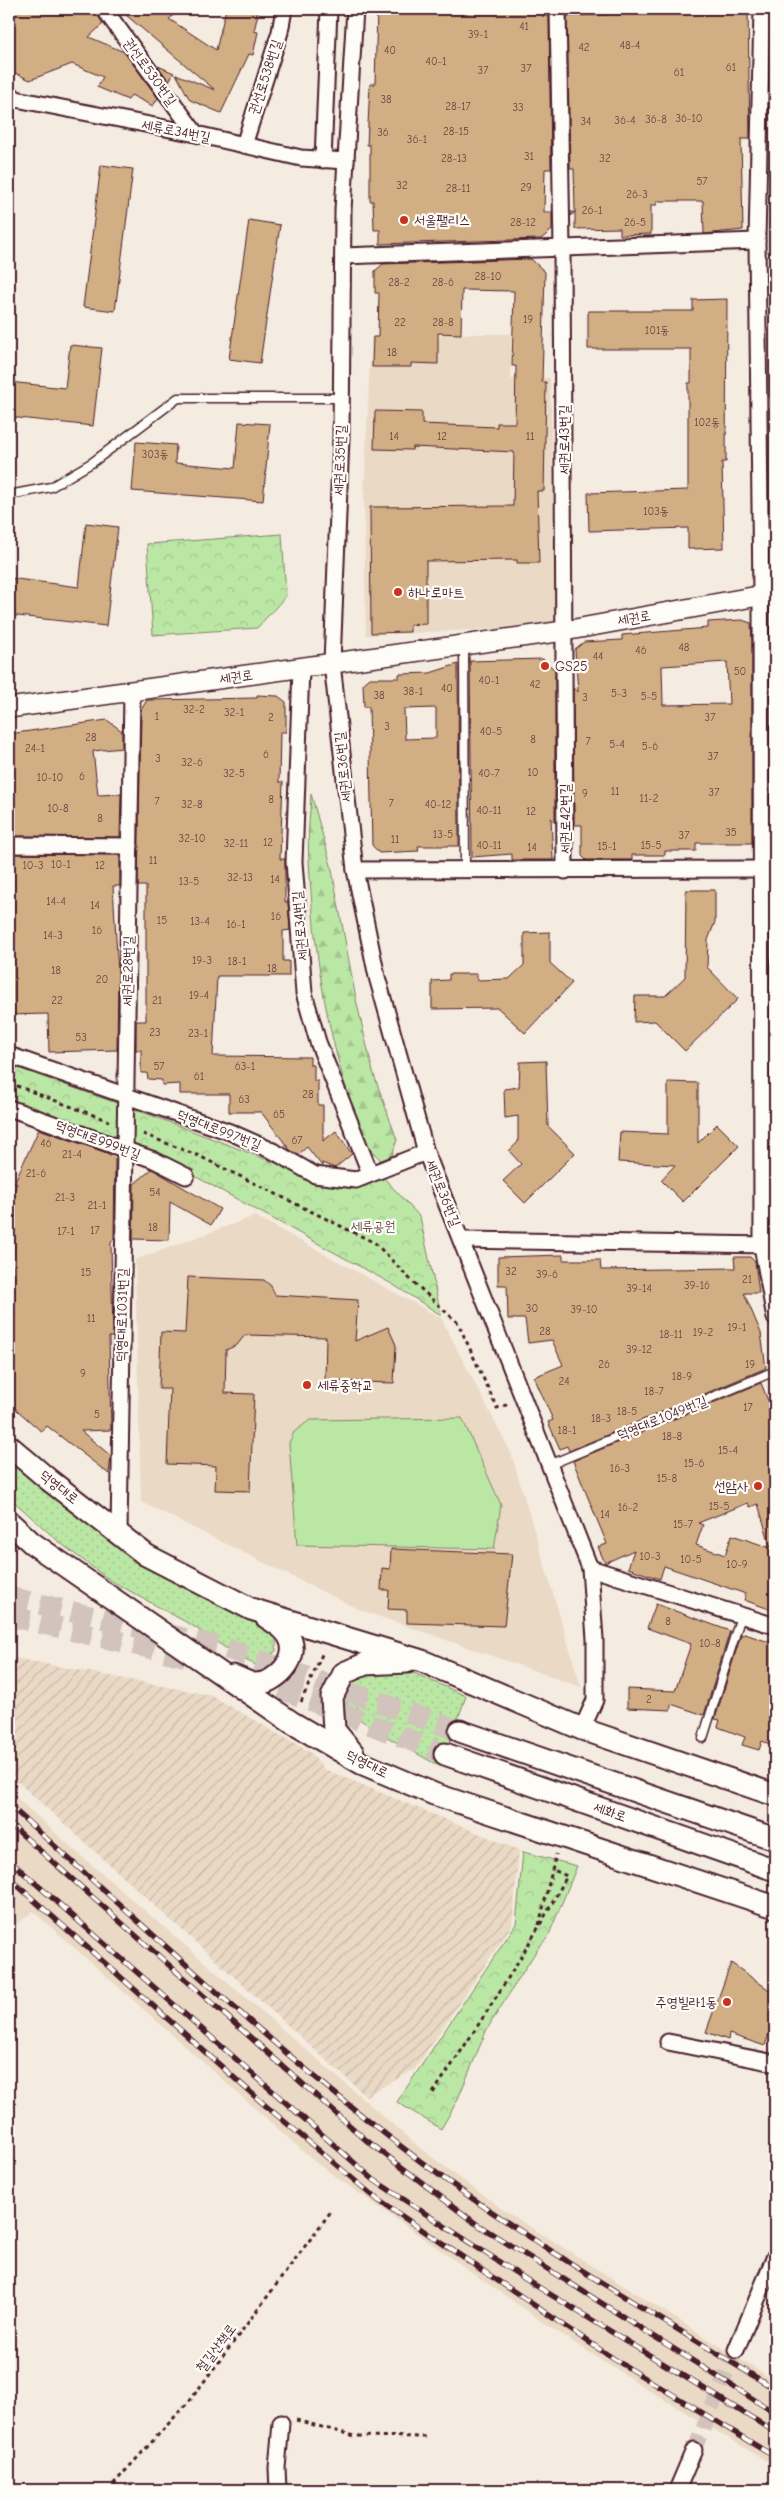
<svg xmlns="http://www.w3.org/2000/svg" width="784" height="2499" font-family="'Comic Neue','Poor Story',sans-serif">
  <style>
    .built { fill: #ead9c4 }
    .industrial { fill: url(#industrial-furrows) }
    .grass { fill: url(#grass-dots); stroke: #828368 }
    .forest { fill: url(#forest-firs); stroke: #828368 }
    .park { fill: url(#park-crowns); stroke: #828368 }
    .pitch { fill: #bbe7a5; stroke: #828368 }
    .building { fill: #d2ae84; stroke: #4a1f2b; fill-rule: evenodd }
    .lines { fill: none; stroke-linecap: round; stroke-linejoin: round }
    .minor-tunnel { stroke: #d2c3bc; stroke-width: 15; stroke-dasharray: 15 8; stroke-linecap: butt }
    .secondary-tunnel { stroke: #d2c3bc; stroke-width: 21; stroke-dasharray: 21 11; stroke-linecap: butt }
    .service-casing { stroke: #4a1f2b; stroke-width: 11 }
    .minor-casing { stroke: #4a1f2b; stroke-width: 19 }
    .tertiary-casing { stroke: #4a1f2b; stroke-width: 22 }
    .secondary-casing { stroke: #4a1f2b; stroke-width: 25 }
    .path { stroke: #4a1f2b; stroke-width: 3; stroke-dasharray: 4 4; stroke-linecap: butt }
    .service { stroke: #fdfcf7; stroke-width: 8 }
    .minor { stroke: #fdfcf7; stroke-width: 15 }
    .tertiary { stroke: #fdfcf7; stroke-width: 19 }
    .secondary { stroke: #fdfcf7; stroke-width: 21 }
    .rail-casing { stroke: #4a1f2b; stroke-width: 5.5 }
    .rail { stroke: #fdfcf7; stroke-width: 4; stroke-dasharray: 11; stroke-linecap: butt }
    .poi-dot { fill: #c8321e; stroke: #fdfcf7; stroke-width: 2 }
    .labels { text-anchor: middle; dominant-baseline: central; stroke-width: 4.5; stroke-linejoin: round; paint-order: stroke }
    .number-label { font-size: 11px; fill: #6c4341 }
    .street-label { font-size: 14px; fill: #4a1f2b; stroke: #fdfcf7 }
    .poi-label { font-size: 14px; fill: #4a1f2b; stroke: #fdfcf7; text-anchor: start }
    .park-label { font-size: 14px; fill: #66514a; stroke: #fdfcf7 }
  </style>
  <defs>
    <pattern id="industrial-furrows" width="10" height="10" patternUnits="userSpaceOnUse" patternTransform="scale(1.25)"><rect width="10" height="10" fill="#ead9c4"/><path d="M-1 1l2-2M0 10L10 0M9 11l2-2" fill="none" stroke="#cabaa9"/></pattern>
    <pattern id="grass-dots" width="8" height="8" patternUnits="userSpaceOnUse" patternTransform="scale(1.25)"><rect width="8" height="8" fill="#bbe7a5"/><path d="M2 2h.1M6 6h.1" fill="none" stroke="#a2c68e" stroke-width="1.8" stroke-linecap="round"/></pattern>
    <pattern id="forest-firs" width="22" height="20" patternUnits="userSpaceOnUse" patternTransform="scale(1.25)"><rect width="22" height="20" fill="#bbe7a5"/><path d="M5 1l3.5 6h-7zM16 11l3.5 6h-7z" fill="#a2c68e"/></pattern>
    <pattern id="park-crowns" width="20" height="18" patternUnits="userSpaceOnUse" patternTransform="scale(1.25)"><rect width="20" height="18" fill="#bbe7a5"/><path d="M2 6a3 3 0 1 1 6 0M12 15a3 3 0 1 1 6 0" fill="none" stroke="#a2c68e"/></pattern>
  </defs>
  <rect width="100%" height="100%" fill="#f4ece0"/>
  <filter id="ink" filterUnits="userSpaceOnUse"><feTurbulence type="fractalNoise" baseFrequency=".02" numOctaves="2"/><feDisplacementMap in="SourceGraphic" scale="10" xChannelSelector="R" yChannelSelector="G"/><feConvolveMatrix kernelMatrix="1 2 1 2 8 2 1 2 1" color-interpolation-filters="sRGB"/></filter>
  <g filter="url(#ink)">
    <g class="built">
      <polygon points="445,334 511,334 511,379 550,378 557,626 366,635 364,498 371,337 434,338"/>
      <polygon points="255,1216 441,1318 511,1453 581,1687 358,1609 141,1502 135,1260"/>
      <polygon points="9,1791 71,1847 426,2153 502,2209 775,2381 775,2466 663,2399 548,2326 315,2162 33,1911 9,1930"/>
    </g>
    <polygon class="industrial" points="9,1657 210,1695 310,1752 324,1769 519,1850 512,1925 415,2069 366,2096 9,1774"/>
    <g class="grass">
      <polygon points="9,1460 45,1489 271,1625 276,1636 276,1651 258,1666 239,1657 193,1626 108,1579 59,1542 9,1497"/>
      <polygon points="398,1666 466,1696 441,1767 371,1728 351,1712 345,1700 346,1687 352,1679 363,1672"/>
    </g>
    <path class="forest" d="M 311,794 L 331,865 L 357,1004 L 373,1072 L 397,1140 L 392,1155 L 382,1161 C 366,1148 360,1128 353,1109 C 325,1029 313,943 309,859 C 307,837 310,815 311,794 Z"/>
    <g class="park">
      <polygon points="282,534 286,596 257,628 153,635 147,544"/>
      <polygon points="9,1065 153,1116 312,1177 361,1187 383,1177 420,1217 441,1315 392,1284 158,1156 9,1100"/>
      <polygon points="523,1852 577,1866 548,1937 538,1948 487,2029 457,2101 441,2129 397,2102 516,1924"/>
    </g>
    <polygon class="pitch" points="462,1418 501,1505 494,1549 297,1545 289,1443 294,1432 310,1420"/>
    <g class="building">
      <polygon points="9,9 95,9 103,24 89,37 124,52 158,98 153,106 131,95 128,100 97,87 103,77 72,64 30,80 15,73 9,67"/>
      <polygon points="115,9 180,9 169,19 216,50 226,9 259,9 254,31 258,32 253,55 249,54 221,113 190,100 176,74 215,90 120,10 118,12"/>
      <polygon points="377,9 542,9 542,16 549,16 551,169 545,169 544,212 552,212 552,230 541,239 380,244 380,230 374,230 373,201 370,201 370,145 367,145 370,84 375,84"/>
      <polygon points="663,9 748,9 750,139 741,139 743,230 704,234 703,201 657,201 657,205 651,205 651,234 620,235 620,228 575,229 575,212 571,216 571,212 575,212 574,169 570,169 567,16 663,13"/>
      <polygon points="158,66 174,73 169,81"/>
      <polygon points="101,165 133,169 115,311 83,307"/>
      <polygon points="249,220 280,225 260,363 229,359"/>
      <polygon points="531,259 545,272 542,382 546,382 544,491 537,491 539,563 517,563 517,560 426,561 426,624 410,625 410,632 371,633 370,507 513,506 514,452 413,447 412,450 374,449 375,411 422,412 422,424 497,427 497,423 515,423 516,366 512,366 514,291 462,290 461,334 438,333 438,364 411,363 411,367 372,367 373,337 378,337 379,293 375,293 375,271 383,264"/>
      <polygon points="727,299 726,462 722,462 724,548 688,549 688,528 589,531 588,493 688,490 688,383 691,383 691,349 588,349 588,311 693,311 693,300"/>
      <polygon points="70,345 102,348 93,426 9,417 9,382 65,388"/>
      <polygon points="239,422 270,424 263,501 132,491 136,442 176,445 175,463 235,468"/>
      <polygon points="86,523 118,527 106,626 9,615 9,578 79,587"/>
      <path d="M 742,620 L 751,623 L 752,642 L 752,843 L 696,843 L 696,851 L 665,851 L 665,855 L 632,855 L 632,860 L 586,860 L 582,856 L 582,825 L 574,825 L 573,688 L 578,692 L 575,649 L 584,642 L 622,640 L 622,635 L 708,628 L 708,622 ZM 727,662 L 729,704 L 663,705 L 662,666 Z"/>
      <polygon points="543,659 555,670 555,823 551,818 553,860 512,860 512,854 472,857 470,661"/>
      <path d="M 458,664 L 459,846 L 418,846 L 419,851 L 379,853 L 372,845 L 369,707 L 364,707 L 363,684 L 370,678 L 399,678 L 399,674 L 430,673 ZM 436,708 L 436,738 L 405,739 L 404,709 Z"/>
      <polygon points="257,695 278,696 286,702 286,732 280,732 279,782 283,782 280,859 285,859 285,902 288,902 290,930 283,931 283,961 289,961 289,976 217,976 213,1056 310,1057 310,1065 314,1065 314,1081 318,1081 318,1105 323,1105 323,1141 336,1131 352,1154 335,1168 322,1163 322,1166 307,1147 298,1155 290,1150 261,1112 229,1112 229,1094 180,1094 180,1084 162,1085 162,1080 148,1079 147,1073 141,1073 141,1050 136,1050 136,1021 146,1021 146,886 138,886 141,710 147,700 150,700 257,698"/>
      <polygon points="107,720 122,731 122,748 93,751 98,795 121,794 120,837 9,836 9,783 14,783 9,734"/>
      <polygon points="9,854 120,855 120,886 113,886 118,973 117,1050 49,1052 48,1014 9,1015"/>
      <polygon points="686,890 715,890 715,922 708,940 707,967 738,999 685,1051 655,1021 634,1022 635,996 665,996 685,977"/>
      <polygon points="550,932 550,963 572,983 525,1033 498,1008 432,1009 432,981 449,980 449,974 477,974 477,980 509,979 524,965 524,933"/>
      <polygon points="546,1061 548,1126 575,1153 525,1203 503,1181 521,1164 509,1151 518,1142 518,1116 505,1118 504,1089 519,1087 520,1062"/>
      <polygon points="668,1082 698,1083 698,1143 717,1124 739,1146 683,1202 661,1180 675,1165 618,1162 620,1132 668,1134"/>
      <polygon points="39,1129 107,1153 115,1159 114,1238 111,1243 113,1337 109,1337 111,1430 81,1431 111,1456 109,1474 47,1426 42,1432 9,1403 9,1316 15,1316 13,1265 9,1265 9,1204 17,1183 14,1183"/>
      <polygon points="152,1169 220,1209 211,1225 170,1202 169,1240 133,1239 134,1184"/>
      <polygon points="563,1255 563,1260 600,1260 601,1270 735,1268 734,1257 750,1257 755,1262 759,1293 744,1293 761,1333 766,1368 569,1451 567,1446 560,1449 548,1422 553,1420 534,1377 563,1365 552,1340 528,1343 525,1319 508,1319 507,1285 498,1285 498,1257"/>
      <polygon points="188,1277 264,1280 271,1286 275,1295 358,1300 355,1341 388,1327 396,1345 394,1383 325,1381 326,1337 245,1335 237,1345 226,1350 225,1393 254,1394 250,1491 215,1490 216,1466 167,1464 170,1389 159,1389 161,1332 185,1333"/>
      <path d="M 761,1383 L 775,1418 L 775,1548 L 772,1549 L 775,1550 L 775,1611 L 744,1600 L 746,1594 L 664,1566 L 660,1579 L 628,1568 L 634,1550 L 605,1563 L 598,1547 L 607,1544 L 573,1461 ZM 748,1503 L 750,1507 L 758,1504 L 771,1548 L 732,1535 L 725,1555 L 696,1545 L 703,1525 L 698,1523 Z"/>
      <polygon points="391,1549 512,1554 504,1626 407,1623 407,1610 388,1609 389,1590 381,1590 382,1568 390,1569"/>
      <polygon points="656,1604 730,1631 704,1715 671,1704 671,1710 627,1708 627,1689 675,1691 691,1644 647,1628"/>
      <polygon points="745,1634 775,1644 775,1746 762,1741 759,1750 742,1745 745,1737 718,1727 720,1720 715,1719 741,1635"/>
      <polygon points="731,1963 775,1994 775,2014 765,2046 729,2034 728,2040 706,2032"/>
    </g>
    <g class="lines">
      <polyline class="minor-tunnel" points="694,2450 736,2350"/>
      <g class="secondary-tunnel">
        <polyline points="9,1597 222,1647 460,1731"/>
        <polyline points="9,1616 201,1660"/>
        <polyline points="251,1677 445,1754"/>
      </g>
      <defs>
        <g id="service">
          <polyline points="9,495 51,487 93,462 178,398 341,398"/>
          <polyline points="464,645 465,871"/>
          <polyline points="549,1465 775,1371"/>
          <polyline points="703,1738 741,1616"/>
        </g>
        <g id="minor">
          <polyline points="104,9 196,134"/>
          <polyline points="355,9 343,210 341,438 332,663 355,870 377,977 426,1152 590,1568 595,1639 595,1700 582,1729"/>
          <polyline points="558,9 562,249 565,871"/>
          <polyline points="762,9 757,241 761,596 762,1246 775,1318"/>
          <polyline points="9,93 16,99 196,134 301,158 346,161"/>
          <polyline points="244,145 280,32 284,9"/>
          <polyline points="323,160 329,9"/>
          <polyline points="343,256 757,241"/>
          <polyline points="301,668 294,862 304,993 318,1042 370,1173"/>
          <polyline points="9,845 130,846"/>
          <polyline points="355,870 761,869"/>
          <polyline points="9,1055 230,1132 275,1152 315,1175 356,1180 426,1152"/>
          <polyline points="9,1108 154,1160 186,1176"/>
          <polyline points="461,1240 775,1245"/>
          <polyline points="119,1534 132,692"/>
          <polyline points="590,1568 775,1626"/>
          <polyline points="668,2042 775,2063"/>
          <polyline points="736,2350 775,2256"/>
          <polyline points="278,2490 277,2468 281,2423"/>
          <polyline points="677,2490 694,2450"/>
        </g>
        <polyline id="tertiary" points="9,708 564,631 775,593"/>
        <g id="secondary">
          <polyline points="9,1446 49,1480 146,1555 251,1609 422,1661 582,1729 775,1795"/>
          <polyline points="9,1522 32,1543 291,1722 361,1763 434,1794 775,1907"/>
          <path d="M 233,1676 C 240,1678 249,1684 256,1684 C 275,1683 298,1661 291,1641 C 287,1629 276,1624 266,1617"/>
          <polyline points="460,1731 775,1839"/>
          <polyline points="353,1753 334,1730 332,1697 344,1673 365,1664 407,1662"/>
          <polyline points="445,1754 775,1870"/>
        </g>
      </defs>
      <use href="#service" class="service-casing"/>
      <use href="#minor" class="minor-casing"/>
      <use href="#tertiary" class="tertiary-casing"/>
      <use href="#secondary" class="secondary-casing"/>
      <g class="path">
        <polyline points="9,1083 109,1121"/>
        <polyline points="143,1134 199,1156 375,1243 409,1278 458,1323 497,1408 509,1404"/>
        <polyline points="301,1702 323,1652"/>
        <polyline points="539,1925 556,1854"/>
        <path d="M 433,2093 C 481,2022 527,1951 567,1876 L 551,1869"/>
        <polyline points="771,2241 775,2229"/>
        <polyline points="296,2420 355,2436 426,2437"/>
        <polyline points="108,2490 191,2399 332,2210"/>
      </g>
      <use href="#service" class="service"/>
      <use href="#minor" class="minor"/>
      <use href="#tertiary" class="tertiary"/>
      <use href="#secondary" class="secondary"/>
      <defs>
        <g id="rail">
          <path d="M 9,1805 C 144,1925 276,2052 420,2161 C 533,2245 656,2315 775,2389"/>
          <polyline points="9,1823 366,2140 475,2223 775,2413"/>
          <polyline points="9,1860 374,2180 530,2282 775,2432"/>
          <polyline points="9,1878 266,2106 378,2200 614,2359 775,2457"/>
        </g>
      </defs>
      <use href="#rail" class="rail-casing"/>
      <use href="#rail" class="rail"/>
    </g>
  </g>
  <g class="poi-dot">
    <circle cx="404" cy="220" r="5"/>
    <circle cx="398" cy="592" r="5"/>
    <circle cx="545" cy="666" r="5"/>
    <circle cx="307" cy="1385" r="5"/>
    <circle cx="758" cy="1486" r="5"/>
    <circle cx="727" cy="2002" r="5"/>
  </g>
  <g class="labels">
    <g class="number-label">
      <text x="524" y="26">41</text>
      <text x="478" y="34">39-1</text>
      <text x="630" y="45">48-4</text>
      <text x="584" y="47">42</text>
      <text x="390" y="50">40</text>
      <text x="436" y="61">40-1</text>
      <text x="731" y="67">61</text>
      <text x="526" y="68">37</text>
      <text x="483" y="70">37</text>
      <text x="679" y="72">61</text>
      <text x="386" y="99">38</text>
      <text x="458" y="106">28-17</text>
      <text x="518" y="107">33</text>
      <text x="689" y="118">36-10</text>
      <text x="656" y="119">36-8</text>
      <text x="625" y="120">36-4</text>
      <text x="586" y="121">34</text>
      <text x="456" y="131">28-15</text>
      <text x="383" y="132">36</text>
      <text x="417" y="139">36-1</text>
      <text x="529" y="156">31</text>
      <text x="454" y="158">28-13</text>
      <text x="605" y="158">32</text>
      <text x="702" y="181">57</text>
      <text x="402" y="185">32</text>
      <text x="526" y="187">29</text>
      <text x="458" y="188">28-11</text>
      <text x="637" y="194">26-3</text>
      <text x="592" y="210">26-1</text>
      <text x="523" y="222">28-12</text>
      <text x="635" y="222">26-5</text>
      <text x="488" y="276">28-10</text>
      <text x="399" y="282">28-2</text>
      <text x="443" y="282">28-6</text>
      <text x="528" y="319">19</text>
      <text x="400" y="322">22</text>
      <text x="443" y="322">28-8</text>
      <text x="657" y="330">101동</text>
      <text x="392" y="352">18</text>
      <text x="707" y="422">102동</text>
      <text x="394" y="436">14</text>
      <text x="442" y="436">12</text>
      <text x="530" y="436">11</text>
      <text x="155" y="454">303동</text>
      <text x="656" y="511">103동</text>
      <text x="684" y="647">48</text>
      <text x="641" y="650">46</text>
      <text x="598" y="656">44</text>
      <text x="740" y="671">50</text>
      <text x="489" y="680">40-1</text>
      <text x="535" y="684">42</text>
      <text x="447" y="688">40</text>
      <text x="413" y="691">38-1</text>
      <text x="619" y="693">5-3</text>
      <text x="379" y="695">38</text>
      <text x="649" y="696">5-5</text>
      <text x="585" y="697">3</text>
      <text x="194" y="709">32-2</text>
      <text x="234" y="712">32-1</text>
      <text x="157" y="716">1</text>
      <text x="271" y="717">2</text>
      <text x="710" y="717">37</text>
      <text x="387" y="726">3</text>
      <text x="491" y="731">40-5</text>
      <text x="91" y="737">28</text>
      <text x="533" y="739">8</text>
      <text x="588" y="741">7</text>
      <text x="617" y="744">5-4</text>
      <text x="650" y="746">5-6</text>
      <text x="35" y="748">24-1</text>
      <text x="266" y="754">6</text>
      <text x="713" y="756">37</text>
      <text x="158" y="758">3</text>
      <text x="192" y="762">32-6</text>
      <text x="533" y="772">10</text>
      <text x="234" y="773">32-5</text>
      <text x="489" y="773">40-7</text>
      <text x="82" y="776">6</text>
      <text x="50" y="777">10-10</text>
      <text x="615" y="791">11</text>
      <text x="714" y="792">37</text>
      <text x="585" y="793">9</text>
      <text x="649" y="798">11-2</text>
      <text x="271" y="799">8</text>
      <text x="157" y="801">7</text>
      <text x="391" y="803">7</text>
      <text x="192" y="804">32-8</text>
      <text x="438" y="804">40-12</text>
      <text x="58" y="808">10-8</text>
      <text x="489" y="810">40-11</text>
      <text x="531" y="811">12</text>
      <text x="100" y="818">8</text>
      <text x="731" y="832">35</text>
      <text x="443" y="834">13-5</text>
      <text x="684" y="835">37</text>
      <text x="192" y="838">32-10</text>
      <text x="395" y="839">11</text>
      <text x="268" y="842">12</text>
      <text x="236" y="843">32-11</text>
      <text x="489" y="845">40-11</text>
      <text x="651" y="845">15-5</text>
      <text x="607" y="846">15-1</text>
      <text x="532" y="847">14</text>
      <text x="153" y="860">11</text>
      <text x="61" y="864">10-1</text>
      <text x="33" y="865">10-3</text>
      <text x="100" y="865">12</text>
      <text x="240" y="877">32-13</text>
      <text x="275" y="879">14</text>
      <text x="189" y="881">13-5</text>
      <text x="56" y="901">14-4</text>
      <text x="95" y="905">14</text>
      <text x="276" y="916">16</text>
      <text x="162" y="920">15</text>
      <text x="200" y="921">13-4</text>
      <text x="236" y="924">16-1</text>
      <text x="97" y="930">16</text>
      <text x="53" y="935">14-3</text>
      <text x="202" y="960">19-3</text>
      <text x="237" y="961">18-1</text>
      <text x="272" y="968">18</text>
      <text x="56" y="970">18</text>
      <text x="102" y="979">20</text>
      <text x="199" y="995">19-4</text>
      <text x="57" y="1000">22</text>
      <text x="157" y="1000">21</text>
      <text x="155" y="1032">23</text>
      <text x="198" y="1033">23-1</text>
      <text x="81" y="1037">53</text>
      <text x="159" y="1066">57</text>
      <text x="245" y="1066">63-1</text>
      <text x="199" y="1076">61</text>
      <text x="308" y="1094">28</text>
      <text x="244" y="1099">63</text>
      <text x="279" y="1114">65</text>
      <text x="297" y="1140">67</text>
      <text x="46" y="1143">46</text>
      <text x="72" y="1154">21-4</text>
      <text x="36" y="1173">21-6</text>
      <text x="155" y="1192">54</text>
      <text x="65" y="1197">21-3</text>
      <text x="97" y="1205">21-1</text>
      <text x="153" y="1227">18</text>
      <text x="95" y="1230">17</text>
      <text x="66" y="1231">17-1</text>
      <text x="511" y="1271">32</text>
      <text x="86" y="1272">15</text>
      <text x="547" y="1274">39-6</text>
      <text x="747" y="1279">21</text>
      <text x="697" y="1285">39-16</text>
      <text x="639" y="1288">39-14</text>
      <text x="532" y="1308">30</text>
      <text x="584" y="1309">39-10</text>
      <text x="91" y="1318">11</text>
      <text x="737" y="1327">19-1</text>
      <text x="545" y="1331">28</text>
      <text x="703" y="1332">19-2</text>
      <text x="671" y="1334">18-11</text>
      <text x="639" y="1349">39-12</text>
      <text x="604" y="1364">26</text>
      <text x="750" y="1364">19</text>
      <text x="83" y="1373">9</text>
      <text x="682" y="1376">18-9</text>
      <text x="564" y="1381">24</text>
      <text x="654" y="1391">18-7</text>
      <text x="748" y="1407">17</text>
      <text x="627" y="1411">18-5</text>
      <text x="97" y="1414">5</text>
      <text x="601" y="1418">18-3</text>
      <text x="567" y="1430">18-1</text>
      <text x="672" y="1436">18-8</text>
      <text x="728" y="1450">15-4</text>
      <text x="694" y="1463">15-6</text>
      <text x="620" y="1468">16-3</text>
      <text x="667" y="1478">15-8</text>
      <text x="719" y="1506">15-5</text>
      <text x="628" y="1507">16-2</text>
      <text x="605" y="1514">14</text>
      <text x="683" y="1524">15-7</text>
      <text x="650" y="1556">10-3</text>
      <text x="691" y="1559">10-5</text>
      <text x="737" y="1564">10-9</text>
      <text x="668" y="1621">8</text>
      <text x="710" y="1643">10-8</text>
      <text x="649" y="1699">2</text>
    </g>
    <g class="street-label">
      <text transform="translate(150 72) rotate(54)">권선로530번길</text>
      <text transform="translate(265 77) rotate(-72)">권선로538번길</text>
      <text transform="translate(176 131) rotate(11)">세류로34번길</text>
      <text transform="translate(564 440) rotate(-90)">세권로43번길</text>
      <text transform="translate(340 460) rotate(-88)">세권로35번길</text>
      <text transform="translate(634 618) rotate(-10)">세권로</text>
      <text transform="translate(236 677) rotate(-8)">세권로</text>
      <text transform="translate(343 767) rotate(-96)">세권로36번길</text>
      <text transform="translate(565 819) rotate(-90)">세권로42번길</text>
      <text transform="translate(300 926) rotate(-95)">세권로34번길</text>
      <text transform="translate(128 971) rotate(-89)">세권로28번길</text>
      <text transform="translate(219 1130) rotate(21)">덕영대로997번길</text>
      <text transform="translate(98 1140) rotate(20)">덕영대로999번길</text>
      <text transform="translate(443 1193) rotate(68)">세권로36번길</text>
      <text transform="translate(122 1315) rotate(-89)">덕영대로1031번길</text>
      <text transform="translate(662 1418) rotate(-22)">덕영대로1049번길</text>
      <text transform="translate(59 1487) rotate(38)">덕영대로</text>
      <text transform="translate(367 1764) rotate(26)">덕영대로</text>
      <text transform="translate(610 1812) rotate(19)">세화로</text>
      <text transform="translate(216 2348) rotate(-53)">철길산책로</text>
    </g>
    <g class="poi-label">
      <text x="414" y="220">서울팰리스</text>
      <text x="408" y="592">하나로마트</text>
      <text x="555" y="666">GS25</text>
      <text x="317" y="1385">세류중학교</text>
      <text x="748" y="1486" text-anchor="end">선암사</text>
      <text x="717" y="2002" text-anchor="end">주영빌라1동</text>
    </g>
    <g class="park-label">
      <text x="373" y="1226">세류공원</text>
    </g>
  </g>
  <rect width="784" height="2499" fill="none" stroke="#fdfcf7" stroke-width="30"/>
  <rect x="15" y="15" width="754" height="2469" fill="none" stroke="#4a1f2b" stroke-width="2" filter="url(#ink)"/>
</svg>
